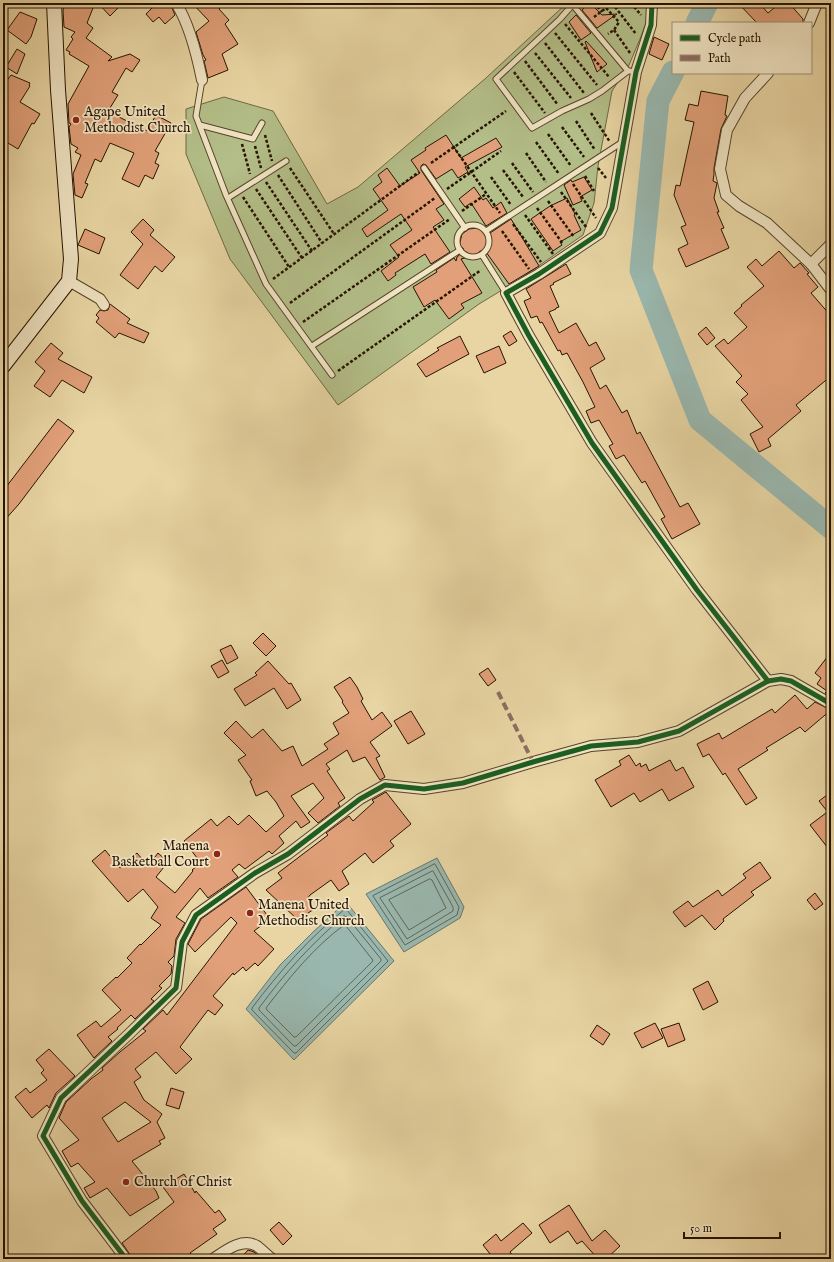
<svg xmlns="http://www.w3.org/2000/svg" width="834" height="1262" font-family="'IM FELL English',serif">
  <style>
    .green { fill: #b3be88; stroke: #6d6844 }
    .water { fill: #99b7ae; stroke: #6b7568 }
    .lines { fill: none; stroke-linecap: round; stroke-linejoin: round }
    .shore { stroke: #606557; stroke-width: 1 }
    .river { stroke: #99b7ae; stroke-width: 23 }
    .building { fill: #e1a079; stroke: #271300; fill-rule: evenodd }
    .lane-casing { stroke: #574429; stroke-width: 7 }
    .street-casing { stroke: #574429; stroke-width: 12 }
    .secondary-casing { stroke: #271300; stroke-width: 16 }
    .path { stroke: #271300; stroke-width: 2.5; stroke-dasharray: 3 2; stroke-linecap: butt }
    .lane { stroke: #f0e4c3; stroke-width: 5 }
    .street { stroke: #f0e4c3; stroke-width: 10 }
    .secondary { stroke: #f0e4c3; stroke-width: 14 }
    .quiet { stroke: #8d6e63; stroke-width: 4; stroke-dasharray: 8 4; stroke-linecap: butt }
    .cycleway-casing { stroke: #f0e4c3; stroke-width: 8 }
    .cycleway { stroke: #1b5e20; stroke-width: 5 }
    .poi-dot { fill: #8f2418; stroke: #f0e4c3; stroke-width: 1.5 }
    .labels { text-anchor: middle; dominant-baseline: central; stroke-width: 3.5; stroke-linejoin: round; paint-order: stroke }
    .poi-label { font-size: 14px; fill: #271300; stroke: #f0e4c3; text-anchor: start }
  </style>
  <rect width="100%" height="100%" fill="#e8d5a3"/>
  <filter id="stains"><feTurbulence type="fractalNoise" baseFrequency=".005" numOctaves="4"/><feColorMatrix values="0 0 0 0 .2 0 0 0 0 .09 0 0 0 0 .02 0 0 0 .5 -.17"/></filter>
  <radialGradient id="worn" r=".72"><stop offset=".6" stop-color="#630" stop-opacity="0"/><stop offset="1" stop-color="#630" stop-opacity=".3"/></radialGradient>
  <polygon class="green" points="567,3 648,3 647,20 640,39 629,65 612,91 598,166 594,203 583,235 517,281 479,304 338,405 230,259 186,154 186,109 224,97 273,111 327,204 358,187 486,78"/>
  <g class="water">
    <polygon points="437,858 464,907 460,918 404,952 366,894"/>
    <polygon points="346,902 394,961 294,1060 246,1009 280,965 313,932"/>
  </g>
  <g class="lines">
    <g class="shore">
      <polygon points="435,864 459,907 457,915 405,945 373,896"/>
      <polygon points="433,871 453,907 453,911 407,939 380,898"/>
      <polygon points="430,879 432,880 446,908 409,930 389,900"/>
      <path d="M 345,909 L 347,910 L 388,961 L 296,1053 L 294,1053 L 252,1010 L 252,1008 C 279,972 310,937 345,909 Z"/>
      <path d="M 344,916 L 347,917 L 381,959 L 381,961 L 296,1046 L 294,1046 L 259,1010 L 259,1008 C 284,974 312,943 344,916 Z"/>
      <path d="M 344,925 L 346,926 L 372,959 L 373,961 L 296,1037 L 294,1037 L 267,1010 L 266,1008 C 289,978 314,947 344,925 Z"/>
    </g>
    <g class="river">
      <polyline points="697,23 707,3"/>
      <polyline points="673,72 658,101 641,270 700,420 831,528"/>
    </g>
  </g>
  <g class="building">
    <polygon points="66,3 95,3 87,23 93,28 86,38 112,57 108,61 130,54 140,60 132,72 126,68 112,92 118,95 110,108 119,113 117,116 147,131 156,115 171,123 155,151 159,153 155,163 159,165 153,179 145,175 139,187 122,179 134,153 110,143 101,162 95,159 85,183 88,184 82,198 75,195 73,174 81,155 75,152 78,148 71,144 69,127 71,124 69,123 68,104 89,66 69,54 70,52 66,50 73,39 71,37 75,32 64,27 63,10"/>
    <polygon points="98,3 123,3 110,16"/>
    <polygon points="147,3 170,3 175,15 165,24 159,17 153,22 146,14 152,8"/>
    <polygon points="192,3 225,3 219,9 229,20 225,24 238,44 222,54 228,70 208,78 204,61 206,60 203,55 196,32 209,21"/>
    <polygon points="589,3 590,3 602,15 617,14 597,28 582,10"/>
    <polygon points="738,3 759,3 768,13 780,3 789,3 803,19 803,23 757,23"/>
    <polygon points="20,12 37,19 31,37 26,44 7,30"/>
    <polygon points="576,15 591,33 581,40 569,22"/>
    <polygon points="654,37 669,44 662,60 649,54"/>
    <polygon points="586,41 607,64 597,72 585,42"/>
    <polygon points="17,49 25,54 17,74 6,67"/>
    <polygon points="11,75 30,83 29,85 30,86 20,102 40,114 34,124 32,123 18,149 3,140 3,86"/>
    <polygon points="701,91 728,96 725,115 727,116 721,129 714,168 714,174 713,181 717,183 714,198 719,212 717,212 724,228 721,229 729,248 686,267 678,249 688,244 681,227 686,225 674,195 676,185 680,186 694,122 685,120 689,104 698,106"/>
    <polygon points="446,135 461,158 496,138 502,147 465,167 468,172 458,178 452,169 436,179 426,165 423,164 421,166 421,170 444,204 436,209 444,220 433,227 450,252 431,264 425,254 395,273 396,275 388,281 381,271 399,257 390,245 412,230 401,214 367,237 362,229 388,210 373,189 382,182 378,175 387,168 400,186 420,173 411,160 426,150 425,148"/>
    <polygon points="584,177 592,190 580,197 582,201 573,205 564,185 571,180 572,182"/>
    <polygon points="474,187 483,200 486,198 493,208 501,202 507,213 486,226 471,203 465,207 459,199"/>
    <polygon points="567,198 575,214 574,215 581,230 560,242 562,245 553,251 531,219 550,206"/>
    <polygon points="143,219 154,230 150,235 175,257 162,272 155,266 138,289 120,275 143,244 131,232"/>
    <polygon points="511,219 539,266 509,284 486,252 480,251 478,254 461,259 482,293 461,304 464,308 449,319 435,300 424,307 413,287 437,272 436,270 454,258 456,261 457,257 464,251 463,248 459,246 462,234 469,229 485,227 483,229 482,232 484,234 487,235"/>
    <polygon points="85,229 105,238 99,254 78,245"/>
    <polygon points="779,251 794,268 800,263 809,273 807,274 818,287 811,293 831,316 831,376 796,405 801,411 768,439 771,446 759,452 750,434 763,427 741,400 748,394 736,382 742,376 715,346 724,339 728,344 747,327 734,313 742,306 741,305 764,286 747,267 756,259 762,266"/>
    <polygon points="566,264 571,274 553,283 554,284 550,286 559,307 556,308 556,309 549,312 559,333 576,323 589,346 596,342 605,359 590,368 600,389 606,385 622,413 627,410 637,434 640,432 680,507 688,503 700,524 672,539 661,519 665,517 645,481 642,483 624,455 616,459 609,446 613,444 599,420 591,423 586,411 595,407 583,382 567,353 562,355 560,350 558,351 542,322 540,323 537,316 531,318 524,301 531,298 526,289"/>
    <polygon points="110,304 130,319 127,323 149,333 144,343 119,333 115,338 96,322 99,318 96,315 100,310 104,311 108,310"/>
    <polygon points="706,327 715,338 707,345 698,334"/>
    <polygon points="511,331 517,341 509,346 503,336"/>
    <polygon points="460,336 469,354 426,377 417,364 439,350 437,348"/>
    <polygon points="51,343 63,353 58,359 92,377 84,393 62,380 50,397 34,386 45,371 35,362"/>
    <polygon points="499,346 506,363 484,373 476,356"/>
    <polygon points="58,419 74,431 19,504 3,522 3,491"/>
    <polygon points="263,633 276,646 266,656 253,643"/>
    <polygon points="231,645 238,658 227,664 220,650"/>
    <polygon points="831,652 831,696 825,693 827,691 817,684 821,678 815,673"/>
    <polygon points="222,660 229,672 218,678 211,666"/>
    <polygon points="268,661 289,684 291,683 301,700 287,709 274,688 245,706 234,689 257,675 255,673"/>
    <polygon points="488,668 496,680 488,686 479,674"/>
    <polygon points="350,677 357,687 363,699 361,701 372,720 382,712 392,726 370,742 380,756 376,758 385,777 380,780 365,757 353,762 347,750 326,764 330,769 327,771 345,798 338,803 340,806 318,823 308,813 324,798 313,783 291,796 310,822 301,828 296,821 279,836 284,843 272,854 269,851 245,869 239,864 232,870 238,877 208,898 200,888 176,917 185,923 176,939 174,956 168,962 172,966 171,974 159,986 162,988 151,999 154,1001 135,1019 131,1015 117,1028 118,1029 108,1037 112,1041 94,1058 77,1035 96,1021 101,1027 121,1010 102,990 116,977 117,978 132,963 127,958 140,944 141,945 161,925 151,918 158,907 143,889 128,902 92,861 105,850 120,868 137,853 148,866 158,853 168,862 156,877 175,893 193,871 192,870 201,863 184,841 211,819 217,826 229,816 238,825 249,815 266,832 284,816 276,802 267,791 256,796 250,781 252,780 238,760 246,755 224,733 236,721 252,738 263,729 282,751 293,746 302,766 328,749 324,744 339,734 333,723 349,713 342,702 343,701 334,687"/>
    <polygon points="795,695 807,709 815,702 831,710 805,732 800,727 766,748 768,750 738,769 757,798 746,805 725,773 723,775 709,754 703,757 697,744 719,733 722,739 772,709 775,713"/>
    <polygon points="411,711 425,734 408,744 394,721"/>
    <polygon points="629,755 636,766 640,763 641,767 646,764 649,771 670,760 676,771 683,767 694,787 669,801 662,789 640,802 634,793 611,807 595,780 621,765 619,761"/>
    <polygon points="386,792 411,824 390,841 394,846 373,863 365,853 342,871 349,884 339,891 331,880 310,895 307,899 314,909 298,920 266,890 282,878 278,873 328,835 326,833 349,816 353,821 374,802 372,800"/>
    <polygon points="831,792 831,816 819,801"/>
    <polygon points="826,813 831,819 831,852 810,825"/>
    <polygon points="760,862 771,878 751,892 754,895 723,919 724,921 715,930 702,915 685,927 673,912 688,901 693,907 718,890 722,896 746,878 743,874"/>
    <path d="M 246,887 L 270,919 L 254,931 L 274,949 L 258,966 L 255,963 L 246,971 L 243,967 L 234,975 L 233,973 L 213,996 L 223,1005 L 215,1015 L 208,1010 L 180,1047 L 192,1059 L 176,1074 L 156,1052 L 135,1069 L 141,1077 L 134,1082 L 144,1100 L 162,1114 L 157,1122 L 165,1138 L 159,1141 L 161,1144 L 132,1161 L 156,1191 L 159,1198 L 130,1216 L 107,1188 L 90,1198 L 84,1188 L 95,1182 L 78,1163 L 71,1167 L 62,1151 L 79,1140 L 59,1118 L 66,1102 L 91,1079 L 103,1070 L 102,1068 L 120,1052 L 146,1031 L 143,1029 L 163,1010 L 167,1015 L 237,923 L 231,917 L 195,952 L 188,944 L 201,919 ZM 125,1102 L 151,1122 L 118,1142 L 102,1118 Z"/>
    <polygon points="815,893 823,904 815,910 807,900"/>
    <polygon points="708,981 718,1002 703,1010 693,989"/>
    <polygon points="655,1023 663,1038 642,1048 634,1033"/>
    <polygon points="679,1023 685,1040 668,1047 661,1029"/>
    <polygon points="597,1025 610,1034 603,1045 590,1036"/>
    <polygon points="49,1049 75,1076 56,1093 49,1108 47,1105 32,1118 15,1097 26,1088 30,1093 47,1080 41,1073 44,1070 36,1060"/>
    <polygon points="171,1088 184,1092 179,1109 166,1105"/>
    <polygon points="184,1174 195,1193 196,1191 215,1213 219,1210 226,1220 213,1229 217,1234 190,1253 195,1259 133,1259 122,1243 174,1202 163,1187"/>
    <polygon points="569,1205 592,1241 605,1230 620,1246 606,1259 598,1259 582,1241 577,1244 568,1231 550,1243 539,1225"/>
    <polygon points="279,1222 292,1236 283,1245 270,1230"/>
    <polygon points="523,1223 532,1233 510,1252 515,1259 494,1259 483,1245 496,1234 501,1241"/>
    <polygon points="248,1250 254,1252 262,1259 240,1259"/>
  </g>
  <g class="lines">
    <defs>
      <g id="lane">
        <polyline points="574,3 560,19 496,79 532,128 562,111 589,99 602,91 628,71"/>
        <polyline points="572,4 628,71 630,71"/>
        <polyline points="202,80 196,116 226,195 266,284 332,375"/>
        <polyline points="200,125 253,139 262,123"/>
        <polyline points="424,168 465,228"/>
        <polyline points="228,198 286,161"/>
        <circle cx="473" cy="241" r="16"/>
        <polyline points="486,231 624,141"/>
        <polyline points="482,255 506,293"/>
        <polyline points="312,346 460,250"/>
      </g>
      <g id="street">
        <path d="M 176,3 C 190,25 197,55 202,80"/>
        <polyline points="652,3 651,25 636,72 612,208 600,233 539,274 506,293 529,336 592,443 697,590 768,681"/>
        <polyline points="809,23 817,3"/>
        <polyline points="768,73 745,98 727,130 720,169 726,195 739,206 767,223 811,264 831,290"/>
        <polyline points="811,264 831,244"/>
        <polyline points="69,281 100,299 104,305"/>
        <polyline points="126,1259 82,1201 43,1136 61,1098 129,1034 176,988 182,942 196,915 255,873 288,854 360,799 385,785 424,789 463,783 533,762 591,746 638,742 679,731 768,681 781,679 791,681 831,704"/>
        <path d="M 213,1259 C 225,1251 242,1237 257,1246 C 262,1250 267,1255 272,1259"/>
      </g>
      <polyline id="secondary" points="3,366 69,281 71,259 58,90 54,3"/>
    </defs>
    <use href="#lane" class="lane-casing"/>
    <use href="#street" class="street-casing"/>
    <use href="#secondary" class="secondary-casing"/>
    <g class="path">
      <polyline points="594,3 602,12"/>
      <polyline points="612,3 636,34"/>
      <polyline points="631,3 641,15"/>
      <polyline points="594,17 606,8 619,22 614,30 608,34"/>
      <polyline points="565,24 609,77"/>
      <polyline points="614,30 630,53"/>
      <polyline points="555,33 597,85"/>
      <polyline points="545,43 584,93"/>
      <polyline points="535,53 571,98"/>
      <polyline points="525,61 558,105"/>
      <polyline points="514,72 545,113"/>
      <polyline points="591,113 610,142"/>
      <polyline points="576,121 595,150"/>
      <polyline points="562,127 584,157"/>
      <polyline points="548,134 571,166"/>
      <polyline points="265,135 272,161"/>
      <polyline points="536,142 559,174"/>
      <polyline points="242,144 250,174"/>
      <polyline points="255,146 261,168"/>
      <polyline points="453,146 500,213"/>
      <polyline points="526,153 546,182"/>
      <polyline points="431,163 506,111"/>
      <polyline points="512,163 533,192"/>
      <polyline points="290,168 334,234"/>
      <polyline points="598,168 606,178"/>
      <polyline points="503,170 523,197"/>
      <polyline points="278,175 322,243"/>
      <polyline points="585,176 594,191"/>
      <polyline points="491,177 511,205"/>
      <polyline points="266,182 312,251"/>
      <polyline points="573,184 596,218"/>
      <polyline points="256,189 302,258"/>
      <polyline points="447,189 501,151"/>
      <polyline points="561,192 586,227"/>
      <polyline points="243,197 289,267"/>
      <polyline points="548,201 574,237"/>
      <polyline points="537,208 563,244"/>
      <polyline points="462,211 486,194"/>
      <polyline points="525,215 553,254"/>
      <polyline points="513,224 541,262"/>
      <polyline points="502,231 529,269"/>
      <polyline points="273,279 419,172"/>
      <polyline points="290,303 435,198"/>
      <polyline points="303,322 450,219"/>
      <polyline points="338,371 481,270"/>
    </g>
    <use href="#lane" class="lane"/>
    <use href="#street" class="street"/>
    <use href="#secondary" class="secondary"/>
    <polyline class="quiet" points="498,692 533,762"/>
    <defs>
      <g id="cycleway">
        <polyline points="652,3 651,25 636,72 612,208 600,233 539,274 506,293 529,336 592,443 697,590 768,681"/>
        <polyline points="126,1259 82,1201 43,1136 61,1098 129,1034 176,988 182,942 196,915 255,873 288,854 360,799 385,785 424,789 463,783 533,762 591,746 638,742 679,731 768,681 781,679 791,681 831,704"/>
      </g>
    </defs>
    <use href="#cycleway" class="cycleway-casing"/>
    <use href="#cycleway" class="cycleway"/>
  </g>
  <g class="poi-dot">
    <circle cx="76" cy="120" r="4"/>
    <circle cx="217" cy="854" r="4"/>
    <circle cx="250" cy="913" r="4"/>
    <circle cx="126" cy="1182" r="4"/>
  </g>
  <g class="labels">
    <g class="poi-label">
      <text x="84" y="112">Agape United<tspan x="84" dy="16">Methodist Church</tspan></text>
      <text x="209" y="846" text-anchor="end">Manena<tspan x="209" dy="16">Basketball Court</tspan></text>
      <text x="258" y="905">Manena United<tspan x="258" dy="16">Methodist Church</tspan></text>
      <text x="134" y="1182">Church of Christ</text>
    </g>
  </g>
  <rect width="834" height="1262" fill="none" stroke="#e8d5a3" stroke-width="16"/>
  <rect x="4" y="4" width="826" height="1254" fill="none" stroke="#271300" stroke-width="2"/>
  <rect x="8" y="8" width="818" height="1246" fill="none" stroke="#271300"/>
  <rect x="672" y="22" width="140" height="52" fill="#f0e4c3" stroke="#a09075"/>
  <rect x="680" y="35" width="20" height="6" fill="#1b5e20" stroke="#a09075"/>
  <text x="708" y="42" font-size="12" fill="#271300">Cycle path</text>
  <rect x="680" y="55" width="20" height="6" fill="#8d6e63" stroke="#a09075"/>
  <text x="708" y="62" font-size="12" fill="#271300">Path</text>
  <path d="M684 1232v6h96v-6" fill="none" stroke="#271300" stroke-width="2"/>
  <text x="690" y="1232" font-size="12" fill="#271300" stroke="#f0e4c3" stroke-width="3" paint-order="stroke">50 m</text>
  <rect width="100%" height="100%" filter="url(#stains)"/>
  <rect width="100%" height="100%" fill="url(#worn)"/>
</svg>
